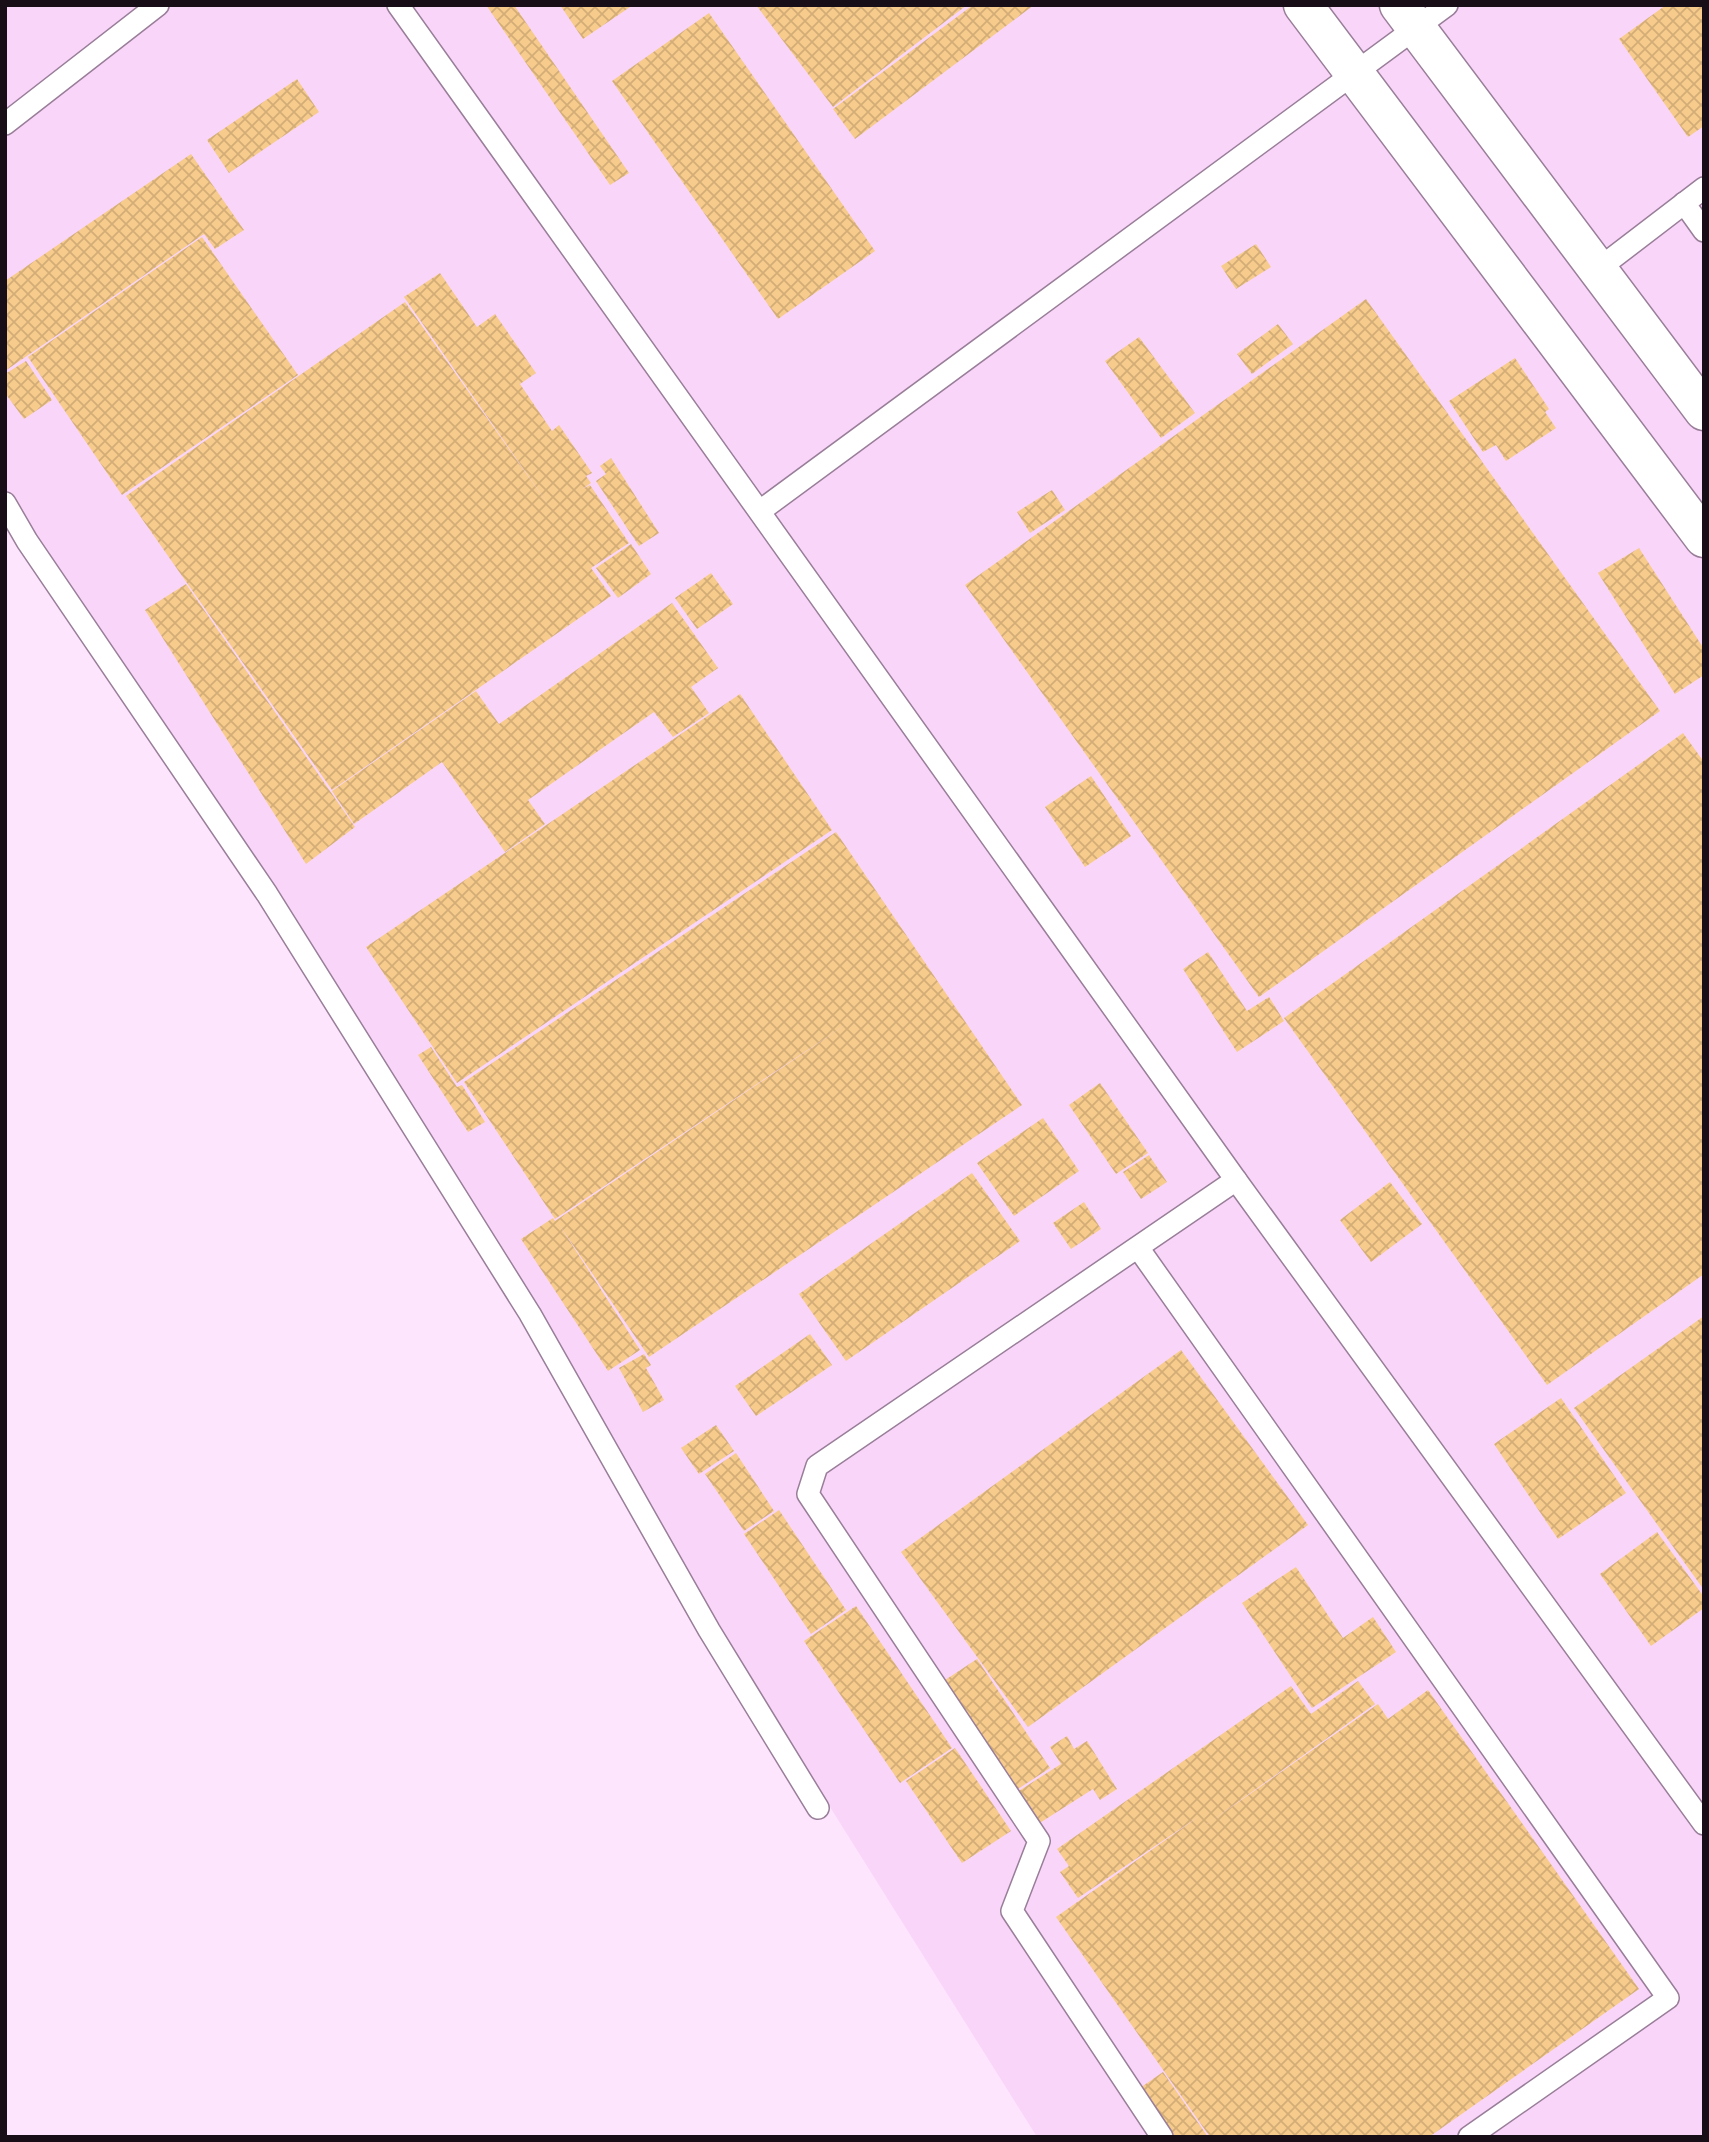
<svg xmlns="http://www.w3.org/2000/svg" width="1709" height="2142" font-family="'Source Serif 4',serif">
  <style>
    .built { fill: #f9d6f9 }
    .building { fill: url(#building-cross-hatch) }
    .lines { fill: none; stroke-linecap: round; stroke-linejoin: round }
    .service-casing { stroke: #997e99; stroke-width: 24 }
    .tertiary-casing { stroke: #997e99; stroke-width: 41 }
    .service { stroke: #fff; stroke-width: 21 }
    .tertiary { stroke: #fff; stroke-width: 38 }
  </style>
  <defs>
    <pattern id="building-cross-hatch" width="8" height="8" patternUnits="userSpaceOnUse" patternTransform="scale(1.75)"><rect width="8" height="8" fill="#f7cb8b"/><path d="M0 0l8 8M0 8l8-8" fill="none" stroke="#d3ad77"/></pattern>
  </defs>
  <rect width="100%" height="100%" fill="#fde6fd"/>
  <polygon class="built" points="5,5 1704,5 1704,2137 1037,2137 5,492"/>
  <g class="building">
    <polygon points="486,5 514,5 629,173 610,185"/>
    <polygon points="560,5 633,5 583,39"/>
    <polygon points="756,5 967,5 833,107"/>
    <polygon points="973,5 1034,5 855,139 833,109"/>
    <polygon points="1666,5 1704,5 1704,126 1688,137 1619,39"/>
    <polygon points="709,13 875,251 778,319 612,81"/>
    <polygon points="297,79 319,112 229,173 207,140"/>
    <polygon points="191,154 244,230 215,249 204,234 5,371 5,281"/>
    <polygon points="202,237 298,375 122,495 28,357"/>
    <polygon points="1256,244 1271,267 1236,289 1221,266"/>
    <polygon points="440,273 477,327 495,314 536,373 520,384 552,431 559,425 592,473 586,476 591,483 582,489 590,485 629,543 591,568 611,596 332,790 126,496 405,302 552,510 404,297"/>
    <polygon points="1366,299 1660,711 1259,997 965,585"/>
    <polygon points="1278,324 1293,344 1252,374 1237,354"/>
    <polygon points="1139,337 1195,413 1161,438 1105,361"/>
    <polygon points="1515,358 1549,409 1545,412 1556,428 1506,461 1496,445 1483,452 1449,401"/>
    <polygon points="26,361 52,400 24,419 5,393 5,374"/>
    <polygon points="611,458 659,533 639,546 596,481 606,474 600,466"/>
    <polygon points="1052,490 1065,510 1030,533 1017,512"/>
    <polygon points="631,544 651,574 618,598 596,568"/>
    <polygon points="1639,548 1704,649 1704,675 1675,694 1598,573"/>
    <polygon points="711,573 733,604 697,629 675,598"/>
    <polygon points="186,584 355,827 306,864 145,610"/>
    <polygon points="672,603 718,668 691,687 709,713 673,737 654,712 528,800 545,824 505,852 442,762 354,824 332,791 476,691 499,724"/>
    <polygon points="740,694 832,830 457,1083 366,947"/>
    <polygon points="1683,733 1704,762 1704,1274 1547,1385 1284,1018"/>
    <polygon points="1091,776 1131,836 1085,867 1045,807"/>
    <polygon points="836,832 1022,1105 649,1357 558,1223 640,1350 608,1371 521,1239 553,1218 555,1221 854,1019 555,1219 464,1082"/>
    <polygon points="1208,952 1247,1011 1269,997 1284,1021 1237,1052 1183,969"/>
    <polygon points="431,1047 457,1087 462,1085 485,1122 468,1132 418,1055"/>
    <polygon points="1100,1083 1148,1153 1116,1174 1069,1105"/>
    <polygon points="1043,1118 1079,1171 1014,1216 977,1163"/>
    <polygon points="1149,1155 1167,1182 1141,1199 1123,1172"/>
    <polygon points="972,1173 1020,1241 846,1361 799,1294"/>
    <polygon points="1390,1182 1422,1224 1371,1262 1340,1220"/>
    <polygon points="1084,1202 1101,1229 1071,1249 1053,1223"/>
    <polygon points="1704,1316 1704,1590 1574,1408"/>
    <polygon points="810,1334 832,1365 756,1416 735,1386"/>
    <polygon points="1181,1350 1308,1525 1028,1727 901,1552"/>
    <polygon points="644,1354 651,1365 646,1368 664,1400 643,1412 619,1368"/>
    <polygon points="1561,1398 1626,1493 1558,1539 1494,1444"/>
    <polygon points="716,1425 734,1451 699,1474 681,1448"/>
    <polygon points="736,1453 774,1511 744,1531 705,1474"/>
    <polygon points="779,1510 846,1610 811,1634 744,1534"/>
    <polygon points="1657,1532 1704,1597 1704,1608 1651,1646 1600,1574"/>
    <polygon points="1296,1567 1343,1638 1373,1617 1396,1652 1312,1708 1242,1603"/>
    <polygon points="856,1606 952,1748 900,1783 804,1641"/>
    <polygon points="977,1659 1050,1768 1012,1793 939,1684"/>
    <polygon points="1358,1681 1375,1704 1207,1824 1378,1704 1388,1719 1428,1690 1639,1989 1429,2137 1210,2137 1056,1917 1201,1815 1078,1898 1060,1872 1069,1866 1057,1849 1291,1686 1311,1714"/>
    <polygon points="1067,1736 1074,1749 1087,1741 1117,1789 1100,1800 1093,1789 1035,1826 1014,1794 1061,1764 1050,1747"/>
    <polygon points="955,1748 1011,1831 962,1863 906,1781"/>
    <polygon points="1163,2072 1208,2137 1173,2137 1140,2088"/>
  </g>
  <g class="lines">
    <defs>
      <g id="service">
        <polyline points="398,5 1236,1180 1704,1824"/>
        <polyline points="5,124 158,5"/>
        <polyline points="1684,203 1704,231"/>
        <polyline points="1597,270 1704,188"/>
        <polyline points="5,503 27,541 267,894 530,1314 709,1630 818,1808"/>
        <polyline points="760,511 1447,5"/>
        <polyline points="1139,1249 1668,1998 1469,2137"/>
        <polyline points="1162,2137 1012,1911 1039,1841 808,1494 817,1466 1236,1180"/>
      </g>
      <g id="tertiary">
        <polyline points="1303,5 1704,538"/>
        <polyline points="1399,5 1704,411"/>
      </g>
    </defs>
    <use href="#service" class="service-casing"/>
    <use href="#tertiary" class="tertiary-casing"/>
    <use href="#service" class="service"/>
    <use href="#tertiary" class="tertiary"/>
  </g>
  <rect width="1709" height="2142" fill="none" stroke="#170e17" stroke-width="14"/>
</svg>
